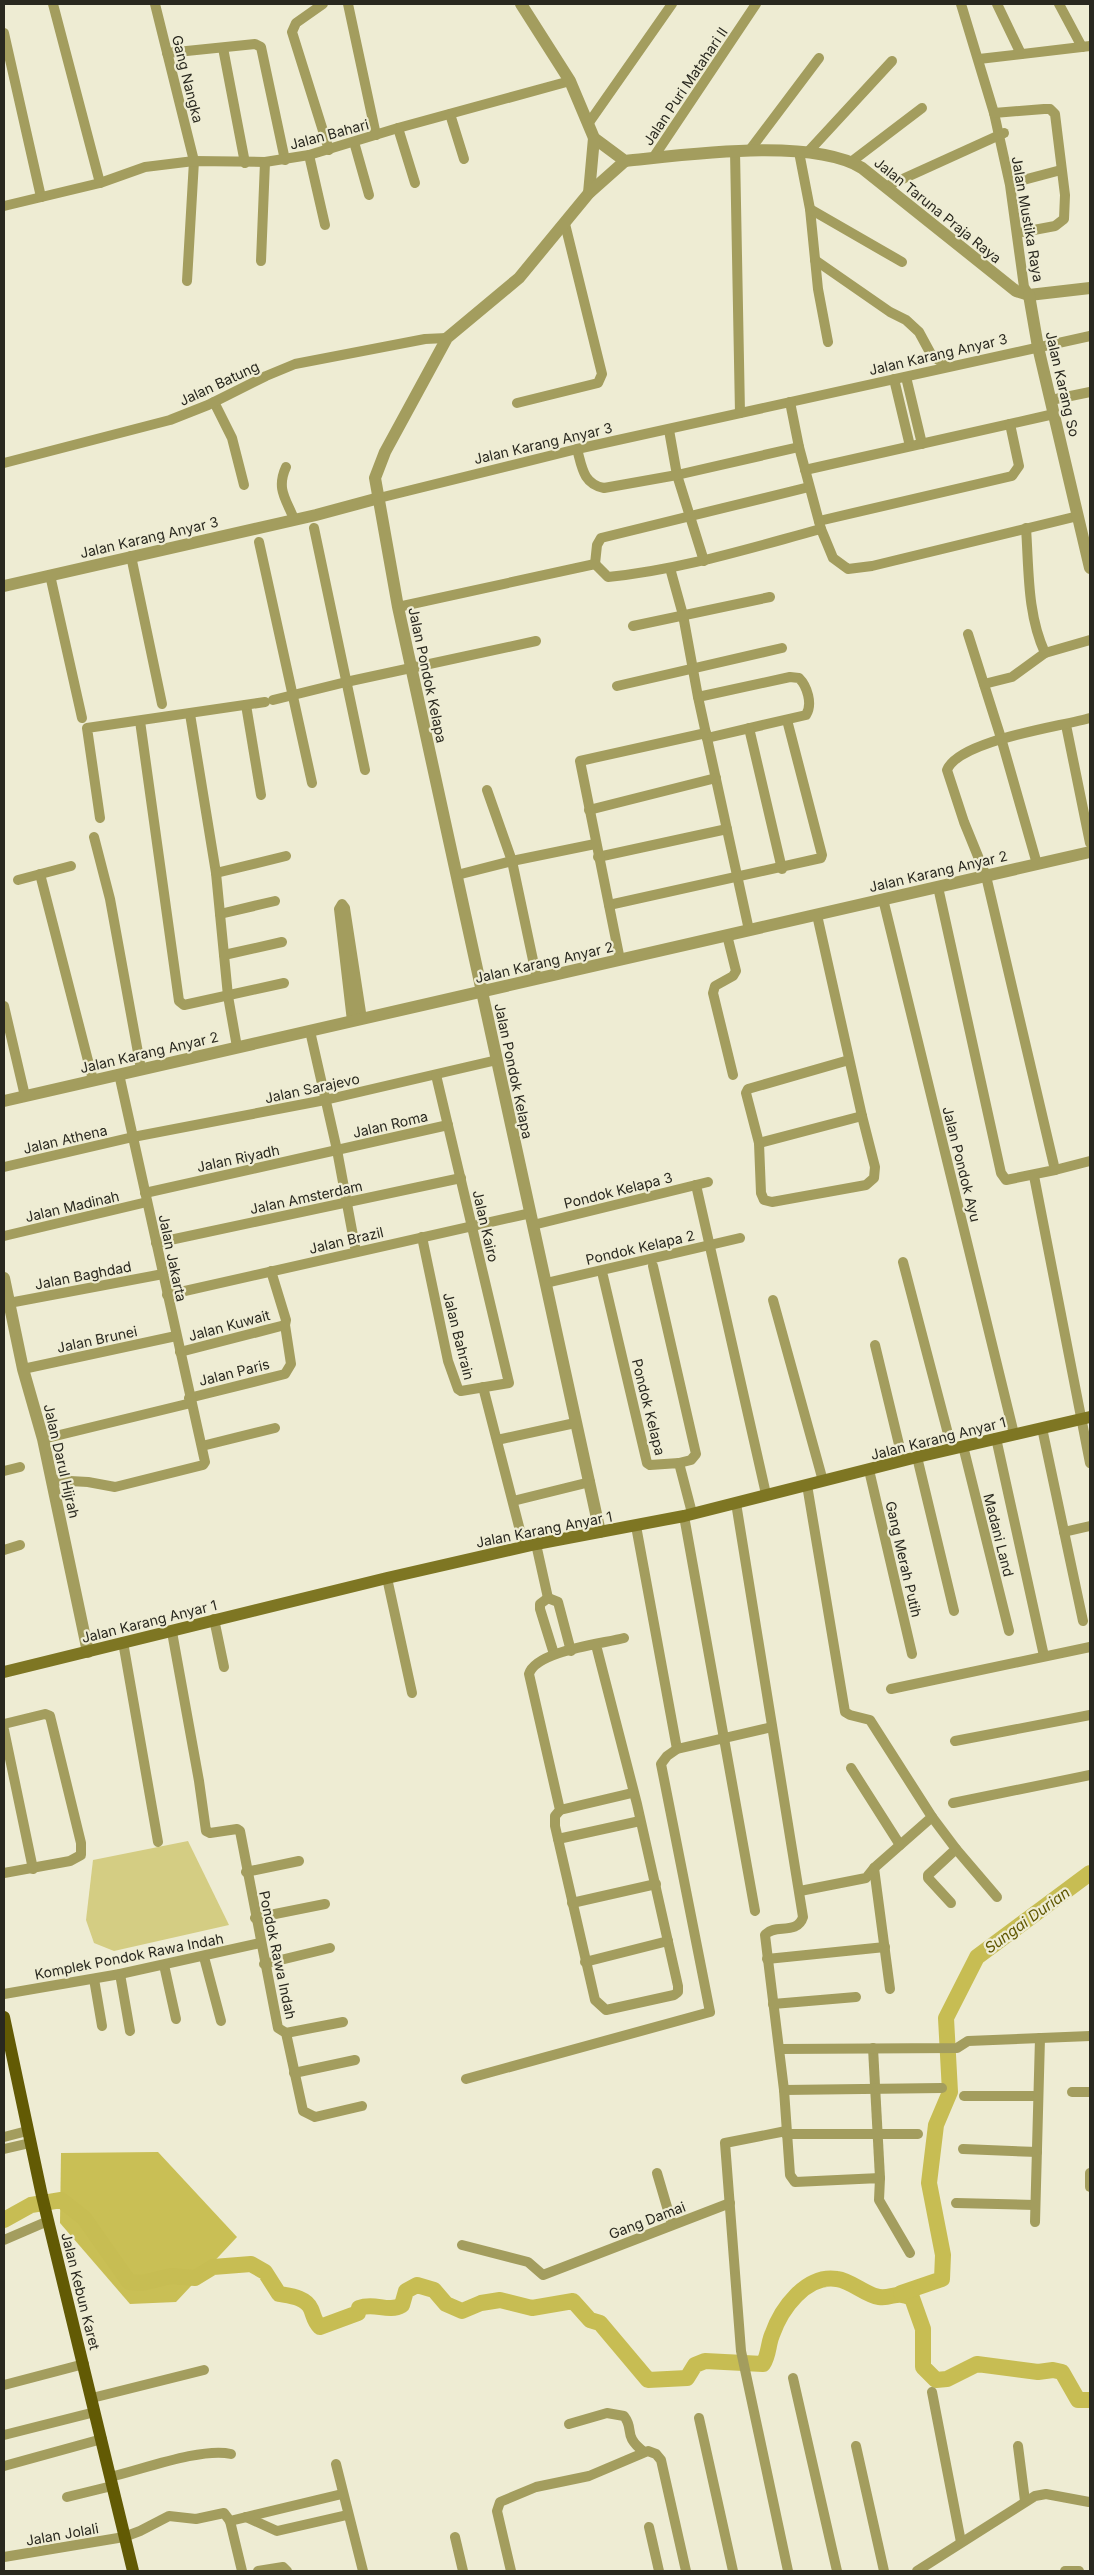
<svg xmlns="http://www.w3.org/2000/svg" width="1094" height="2575" font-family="Inter,sans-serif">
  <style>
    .green { fill: #d4cd83 }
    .forest { fill: #c9bf55 }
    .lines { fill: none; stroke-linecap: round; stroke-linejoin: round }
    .river { stroke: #c7bd53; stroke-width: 16 }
    .minor { stroke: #a39d5e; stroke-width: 10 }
    .tertiary { stroke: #a39d5e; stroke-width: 12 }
    .secondary { stroke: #7e7623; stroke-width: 12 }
    .primary { stroke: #625a04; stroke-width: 12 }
    .labels { text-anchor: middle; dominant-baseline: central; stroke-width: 4.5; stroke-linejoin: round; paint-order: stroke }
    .street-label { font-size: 14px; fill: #29281f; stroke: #eeecd3 }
    .water-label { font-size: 15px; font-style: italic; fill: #5e5600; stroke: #eeecd3 }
  </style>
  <rect width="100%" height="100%" fill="#eeecd3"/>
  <polygon class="green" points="188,1841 229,1925 114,1951 94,1943 86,1920 93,1860"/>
  <polygon class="forest" points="158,2152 237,2237 176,2302 130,2304 60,2223 61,2153"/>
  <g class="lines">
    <g class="river">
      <path d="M 4,2220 L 31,2205 L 61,2200 L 84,2218 L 129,2282 L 142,2283 L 171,2276 L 195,2278 L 213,2267 L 251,2264 L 265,2272 L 279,2294 C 290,2296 306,2297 311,2309 C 314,2316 314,2321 320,2327 L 358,2313 L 359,2308 C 375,2302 388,2313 402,2305 L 406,2291 L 417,2285 L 434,2290 L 446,2304 L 462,2311 L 481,2303 L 500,2300 L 532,2308 L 573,2301 L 590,2320 L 600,2323 L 648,2380 L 687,2378 L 695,2365 L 705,2361 L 763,2364 C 769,2355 768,2344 772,2335 C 781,2309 806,2274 837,2279 C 852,2281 865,2295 879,2297 C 893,2299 895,2290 912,2298 L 923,2329 L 923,2367 L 936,2380 L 947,2379 L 977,2364 L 1038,2372 L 1053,2370 L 1062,2372 L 1078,2400 L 1090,2400"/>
      <polyline points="901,2293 942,2279 943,2255 929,2183 936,2125 950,2092 946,2018 977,1957 1090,1873"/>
    </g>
    <g class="minor">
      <polyline points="53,4 100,183"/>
      <polyline points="155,4 194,161 187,281"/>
      <polyline points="323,4 296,23 292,32 329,150"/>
      <polyline points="348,4 376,135"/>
      <polyline points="961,4 994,113 1010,185 1024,287 1029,295"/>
      <polyline points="997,4 1021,54"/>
      <polyline points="1059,4 1082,47"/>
      <polyline points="4,33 41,197"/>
      <polyline points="223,48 245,163"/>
      <polyline points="167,53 255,44 261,47 285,160"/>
      <polyline points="979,59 1090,46"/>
      <polyline points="994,113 1044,109 1050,109 1055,114 1065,195 1064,219 1055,226 1023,232"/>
      <polyline points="450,114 464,159"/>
      <polyline points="588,124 672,4"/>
      <polyline points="398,128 415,183"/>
      <polyline points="354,142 369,195"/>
      <polyline points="735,151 740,413"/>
      <polyline points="749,151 819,58"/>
      <polyline points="799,152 810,209 818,289 828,342"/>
      <polyline points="808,152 892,61"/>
      <polyline points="309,155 325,225"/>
      <polyline points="653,158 756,4"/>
      <polyline points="851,162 922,108"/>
      <polyline points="1016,182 1061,170"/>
      <polyline points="885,187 1004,133"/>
      <polyline points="4,206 100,183 145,167 194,161 265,162 309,155 398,128 570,81"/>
      <polyline points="810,209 902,262"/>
      <polyline points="815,260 890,312 906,320 919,332 932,356 948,366"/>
      <polyline points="261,261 265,162"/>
      <polyline points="906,377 922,444"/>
      <polyline points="894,379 910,446"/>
      <polyline points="1051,400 1090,392"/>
      <polyline points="214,402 232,438 244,485"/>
      <polyline points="517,403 598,383 602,374 565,224"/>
      <polyline points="669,430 677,475 704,561"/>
      <path d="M 577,449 C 582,467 583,484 604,488 L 677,475 L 799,447"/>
      <polyline points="4,463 170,420 208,405 266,376 295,364 425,339 447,338"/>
      <path d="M 286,467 C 276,489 286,499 294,519"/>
      <polyline points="805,470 1054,414"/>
      <polyline points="379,498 577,449 1090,336"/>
      <polyline points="819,521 1012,476 1019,466 1010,424"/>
      <polyline points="314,528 365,770"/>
      <path d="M 1026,528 C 1029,570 1027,614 1045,653 L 1090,640"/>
      <polyline points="821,529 833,558 848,569 872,566 1078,516"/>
      <polyline points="259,542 312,783"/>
      <polyline points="131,556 162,704"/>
      <polyline points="595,564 597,545 601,538 809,487"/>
      <polyline points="670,568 683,615 698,697 749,930"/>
      <polyline points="50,575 82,718"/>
      <path d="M 398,607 L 595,564 L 608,577 C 680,570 750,548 821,529 L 799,447 L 790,402"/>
      <polyline points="633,626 770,597"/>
      <polyline points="968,634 1001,738 1037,864"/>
      <polyline points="984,684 1012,677 1045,653"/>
      <polyline points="617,686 782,648"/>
      <path d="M 698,697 L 790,677 L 799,678 C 807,686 813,704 806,715 L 707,738"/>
      <polyline points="273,700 346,682 536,641"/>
      <polyline points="246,705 261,795"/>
      <polyline points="190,714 216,873 228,996 237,1047"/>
      <polyline points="140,721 179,1001 184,1005 284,983"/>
      <polyline points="1066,725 1090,843"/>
      <polyline points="749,728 782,869"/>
      <polyline points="487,790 512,861 537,979"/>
      <polyline points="589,810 716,778"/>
      <polyline points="100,818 87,728 265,702"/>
      <polyline points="94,837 110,899 141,1069"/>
      <polyline points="598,857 727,829"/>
      <polyline points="216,873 286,856"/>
      <polyline points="40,874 93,1080"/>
      <polyline points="457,875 512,861 595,844"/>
      <polyline points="18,880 71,866"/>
      <path d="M 938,887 L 1001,1173 L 1006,1180 L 1055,1170 L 986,876 L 964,822 L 947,770 C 959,740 1059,727 1090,718"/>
      <polyline points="883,899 1014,1434"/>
      <polyline points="609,905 821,858 822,855 787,720"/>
      <polyline points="220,914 275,901"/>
      <polyline points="817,915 862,1116 875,1167 874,1178 866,1185 772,1202 764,1200 761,1193 759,1143 746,1093 748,1089 849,1060"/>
      <polyline points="727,935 736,971 733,976 715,986 713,993 733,1075"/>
      <polyline points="224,955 282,942"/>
      <polyline points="620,960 580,761 706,733"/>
      <polyline points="4,1006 25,1096"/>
      <polyline points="352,1021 339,909 342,904 345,908 362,1019"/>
      <polyline points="310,1031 337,1150 356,1252"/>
      <polyline points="759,1143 862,1116"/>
      <polyline points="4,1167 133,1137 325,1100 497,1060"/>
      <polyline points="1055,1170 1090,1161"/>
      <polyline points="1034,1176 1090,1463"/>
      <polyline points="696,1185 766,1494"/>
      <polyline points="145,1193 448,1125"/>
      <polyline points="533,1225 708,1182"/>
      <polyline points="4,1236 147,1202"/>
      <polyline points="422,1237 448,1361 458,1389 461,1391 509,1383 436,1075"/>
      <polyline points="156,1243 461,1178"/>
      <polyline points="903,1262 952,1449"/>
      <polyline points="653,1266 696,1454 691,1460 679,1463"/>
      <polyline points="603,1276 647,1463 650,1465 679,1463 692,1513"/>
      <polyline points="546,1283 740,1238"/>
      <polyline points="167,1295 531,1213"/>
      <polyline points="773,1300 823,1481"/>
      <polyline points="9,1303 163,1274"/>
      <polyline points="875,1345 903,1461"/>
      <polyline points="180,1352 285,1325"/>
      <polyline points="23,1369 176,1336"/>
      <polyline points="483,1387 524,1546"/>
      <polyline points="189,1398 285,1374 291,1364 285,1325 286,1320 271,1271"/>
      <polyline points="1042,1428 1083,1621"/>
      <polyline points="996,1438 1044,1656"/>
      <polyline points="43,1439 191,1403"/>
      <polyline points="497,1440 575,1423"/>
      <polyline points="202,1446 275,1428"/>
      <polyline points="963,1446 1009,1631"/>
      <polyline points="917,1457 954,1611"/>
      <polyline points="869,1470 912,1654"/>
      <polyline points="4,1471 20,1467"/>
      <polyline points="52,1480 88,1482 115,1487 203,1465 205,1462 119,1074"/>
      <polyline points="513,1501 590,1482"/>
      <path d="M 736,1503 L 803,1917 C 797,1936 774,1923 765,1935 L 784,2090 L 790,2175 L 795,2182 L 880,2178 L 879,2200 L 910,2253"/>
      <polyline points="684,1516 755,1911"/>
      <polyline points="636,1526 677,1749"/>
      <polyline points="1064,1532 1090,1526"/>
      <polyline points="536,1544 548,1598"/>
      <polyline points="4,1550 20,1545"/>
      <polyline points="387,1578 412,1693"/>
      <polyline points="548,1598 540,1604 540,1609 554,1654"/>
      <polyline points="548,1598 558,1602 571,1651"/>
      <polyline points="214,1619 224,1667"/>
      <polyline points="172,1632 199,1781 206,1831 210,1833 237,1829 240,1831 278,2028 286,2033 303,2111 315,2117 362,2106"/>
      <polyline points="123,1642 158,1842"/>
      <path d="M 596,1645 L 637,1804 L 678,1986 L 678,1992 L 674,1995 L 606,2010 L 595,2000 L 555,1826 L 555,1816 L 560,1810 L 529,1674 C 536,1651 601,1644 624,1638"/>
      <polyline points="891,1689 1090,1647"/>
      <polyline points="4,1724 45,1714 50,1716 81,1843 81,1855 70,1861 4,1873"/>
      <polyline points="4,1730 33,1869"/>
      <polyline points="955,1741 1090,1715"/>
      <polyline points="851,1768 900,1845"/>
      <polyline points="953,1803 1090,1775"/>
      <polyline points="560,1810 632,1793"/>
      <polyline points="932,1817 956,1849 928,1875 928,1878 951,1903"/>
      <polyline points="558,1839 640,1821"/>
      <polyline points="956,1849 997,1897"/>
      <polyline points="874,1868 890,1989"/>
      <polyline points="246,1872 299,1861"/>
      <polyline points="800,1891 866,1878 874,1868 932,1817 870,1720 850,1715 845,1712 807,1485"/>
      <polyline points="572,1903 656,1884"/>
      <polyline points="255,1918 325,1904"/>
      <polyline points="204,1957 221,2021"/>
      <polyline points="767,1959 885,1947"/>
      <polyline points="585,1962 668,1941"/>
      <polyline points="264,1964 330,1948"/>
      <polyline points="164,1965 176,2019"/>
      <polyline points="120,1974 130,2031"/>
      <polyline points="94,1979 102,2026"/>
      <polyline points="4,1994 120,1974 260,1943"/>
      <polyline points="773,2004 856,1997"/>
      <polyline points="286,2033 343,2022"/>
      <polyline points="873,2048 880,2178"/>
      <polyline points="780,2049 957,2048 968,2041 1090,2036"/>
      <polyline points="294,2073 355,2060"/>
      <polyline points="466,2079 710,2012 661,1764 667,1756 677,1749 772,1727"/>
      <polyline points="784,2090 942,2088"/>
      <polyline points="1072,2092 1090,2092"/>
      <polyline points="964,2096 1038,2096"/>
      <polyline points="786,2131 725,2143 741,2351 788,2571"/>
      <polyline points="786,2134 918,2134"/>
      <polyline points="4,2137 27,2131"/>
      <polyline points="4,2149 30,2143"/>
      <polyline points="963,2149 1037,2152"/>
      <polyline points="657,2173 672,2224"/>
      <polyline points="1090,2187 1090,2173"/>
      <polyline points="956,2203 1035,2205"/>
      <polyline points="1035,2222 1040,2038"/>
      <polyline points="4,2240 48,2221"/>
      <polyline points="462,2245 528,2262 543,2275 730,2203"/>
      <polyline points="793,2378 837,2571"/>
      <polyline points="4,2385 84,2364"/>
      <polyline points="932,2392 961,2542"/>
      <polyline points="92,2398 204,2370"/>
      <polyline points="699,2418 733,2571"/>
      <path d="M 569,2424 L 607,2413 L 624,2416 C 635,2430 622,2435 644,2452"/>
      <polyline points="4,2435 95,2412"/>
      <polyline points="856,2446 884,2571"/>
      <polyline points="1018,2446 1025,2501"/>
      <polyline points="336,2464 363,2571"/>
      <polyline points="4,2466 102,2439"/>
      <path d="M 110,2477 C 141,2470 202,2447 231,2454"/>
      <polyline points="67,2497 112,2486"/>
      <polyline points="246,2517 277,2531 347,2515"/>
      <polyline points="230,2521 242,2571"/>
      <polyline points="649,2527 659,2571"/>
      <polyline points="455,2537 463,2571"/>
      <polyline points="4,2557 124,2537 140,2531 169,2516 196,2519 224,2513 230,2521 342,2494"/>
      <polyline points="258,2571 283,2567 287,2571"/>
      <polyline points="511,2571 497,2511 500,2502 536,2487 589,2476 648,2451 656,2454 661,2460 686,2571"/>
      <polyline points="917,2571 1035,2496 1046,2494 1089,2502"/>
      <polyline points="1065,2571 1079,2571"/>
    </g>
    <g class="tertiary">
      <path d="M 521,4 L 570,81 L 594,138 L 625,161 C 685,155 811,137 862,168 L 1016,291 L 1029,295 L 1090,288"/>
      <polyline points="589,193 594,138"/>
      <polyline points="1029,295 1038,347 1090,568"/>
      <polyline points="4,586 316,515 379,498"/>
      <polyline points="4,1101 1090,852"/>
      <polyline points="4,1278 23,1369 43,1439 88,1652"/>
      <polyline points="600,1532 398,607 375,478 385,452 447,338 519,278 589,193 625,161"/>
    </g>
    <polyline class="secondary" points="4,1672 387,1578 536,1544 684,1516 917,1457 1090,1417"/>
    <polyline class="primary" points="4,2017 42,2196 133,2571"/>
  </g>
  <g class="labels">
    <g class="street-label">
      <text transform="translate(188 79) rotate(76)">Gang Nangka</text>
      <text transform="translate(685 86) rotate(-56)">Jalan Puri Matahari II</text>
      <text transform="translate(329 134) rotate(-15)">Jalan Bahari</text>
      <text transform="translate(938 210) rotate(39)">Jalan Taruna Praja Raya</text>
      <text transform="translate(1028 219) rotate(80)">Jalan Mustika Raya</text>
      <text transform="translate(938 354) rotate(-13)">Jalan Karang Anyar 3</text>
      <text transform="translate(219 383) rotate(-25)">Jalan Batung</text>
      <text transform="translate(1063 384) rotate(77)">Jalan Karang So</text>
      <text transform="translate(543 443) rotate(-13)">Jalan Karang Anyar 3</text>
      <text transform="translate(149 537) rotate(-13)">Jalan Karang Anyar 3</text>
      <text transform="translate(428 675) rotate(78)">Jalan Pondok Kelapa</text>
      <text transform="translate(938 871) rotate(-13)">Jalan Karang Anyar 2</text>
      <text transform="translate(544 962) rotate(-13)">Jalan Karang Anyar 2</text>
      <text transform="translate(149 1052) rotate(-13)">Jalan Karang Anyar 2</text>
      <text transform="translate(514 1071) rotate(78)">Jalan Pondok Kelapa</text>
      <text transform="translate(312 1088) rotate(-12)">Jalan Sarajevo</text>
      <text transform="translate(390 1124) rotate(-13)">Jalan Roma</text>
      <text transform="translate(65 1139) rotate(-13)">Jalan Athena</text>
      <text transform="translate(238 1158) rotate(-12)">Jalan Riyadh</text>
      <text transform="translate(962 1164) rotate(76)">Jalan Pondok Ayu</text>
      <text transform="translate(618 1190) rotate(-14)">Pondok Kelapa 3</text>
      <text transform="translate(306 1197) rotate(-12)">Jalan Amsterdam</text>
      <text transform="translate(72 1206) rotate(-13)">Jalan Madinah</text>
      <text transform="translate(486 1226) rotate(77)">Jalan Kairo</text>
      <text transform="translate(346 1240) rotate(-13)">Jalan Brazil</text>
      <text transform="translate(640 1247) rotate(-13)">Pondok Kelapa 2</text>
      <text transform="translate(173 1258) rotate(78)">Jalan Jakarta</text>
      <text transform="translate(83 1275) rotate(-11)">Jalan Baghdad</text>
      <text transform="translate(229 1325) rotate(-15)">Jalan Kuwait</text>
      <text transform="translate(459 1336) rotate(76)">Jalan Bahrain</text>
      <text transform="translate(97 1339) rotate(-12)">Jalan Brunei</text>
      <text transform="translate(234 1372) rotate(-14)">Jalan Paris</text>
      <text transform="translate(649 1407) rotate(76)">Pondok Kelapa</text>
      <text transform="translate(938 1438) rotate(-14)">Jalan Karang Anyar 1</text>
      <text transform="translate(62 1461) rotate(77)">Jalan Darul Hijrah</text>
      <text transform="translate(544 1529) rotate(-11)">Jalan Karang Anyar 1</text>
      <text transform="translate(999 1535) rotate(76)">Madani Land</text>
      <text transform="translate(904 1559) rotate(77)">Gang Merah Putih</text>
      <text transform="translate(149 1621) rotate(-14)">Jalan Karang Anyar 1</text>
      <text transform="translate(278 1955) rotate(78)">Pondok Rawa Indah</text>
      <text transform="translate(129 1956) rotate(-11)">Komplek Pondok Rawa Indah</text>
      <text transform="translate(647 2220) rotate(-21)">Gang Damai</text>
      <text transform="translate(81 2291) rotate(76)">Jalan Kebun Karet</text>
      <text transform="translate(62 2534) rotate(-10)">Jalan Jolali</text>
    </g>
    <g class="water-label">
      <text transform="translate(1027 1920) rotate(-36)">Sungai Durian</text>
    </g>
  </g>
  <rect width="1094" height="2575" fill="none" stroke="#29281f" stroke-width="10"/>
</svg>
